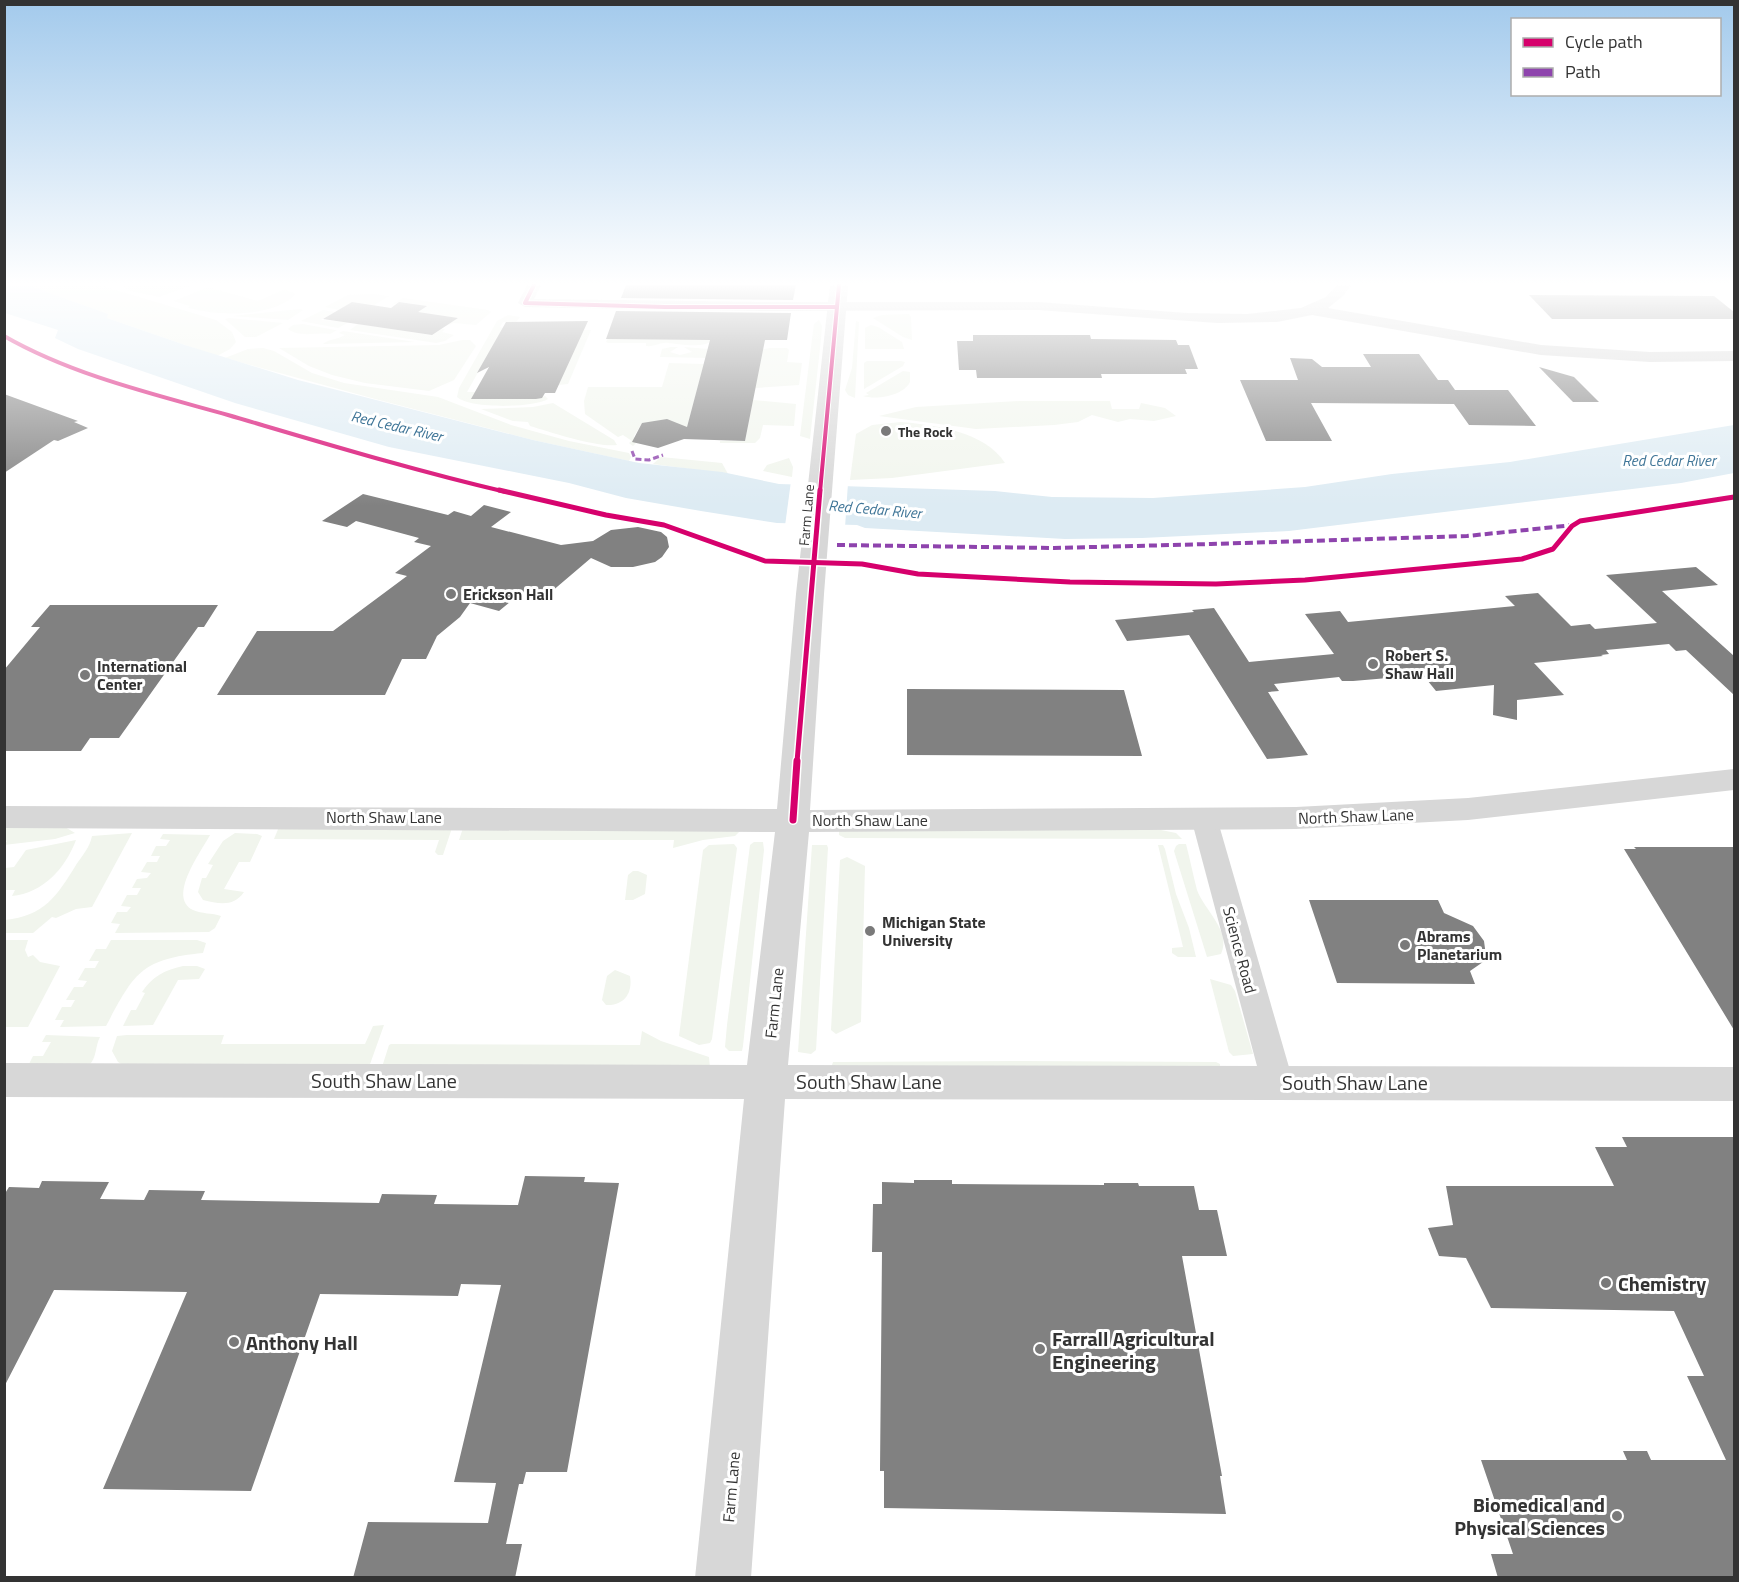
<svg xmlns="http://www.w3.org/2000/svg" width="1739" height="1582" font-family="'Titillium Web',sans-serif">
  <style>
    .green { fill: #f1f5ed }
    .water { fill: #ddebf3 }
    .pier { fill: #fff }
    .building { fill: #818181 }
    .lines { fill: none; stroke-linecap: round; stroke-linejoin: round }
    .minor { fill: #d7d7d7; fill-rule: evenodd }
    .tertiary { fill: #d7d7d7; fill-rule: evenodd }
    .quiet-far1 { stroke: #8e44ad; stroke-width: 3; stroke-dasharray: 6 3; stroke-linecap: butt }
    .quiet { stroke: #8e44ad; stroke-width: 4; stroke-dasharray: 8 4; stroke-linecap: butt }
    .cycleway-far2-casing { stroke: #fff; stroke-width: 6 }
    .cycleway-far1-casing { stroke: #fff; stroke-width: 8 }
    .cycleway-casing { stroke: #fff; stroke-width: 10 }
    .cycleway-far2 { stroke: #d6006c; stroke-width: 4 }
    .cycleway-far1 { stroke: #d6006c; stroke-width: 5 }
    .cycleway { stroke: #d6006c; stroke-width: 7 }
    .poi-dot { fill: #7a7a7a; stroke: #fff; stroke-width: 2 }
    .labels { text-anchor: middle; dominant-baseline: central; stroke-width: 6; stroke-linejoin: round; paint-order: stroke }
    .far-poi-label { font-size: 14px; font-weight: bold; fill: #333; stroke: #fff; text-anchor: start }
    .far-street-label { font-size: 14px; fill: #333; stroke: #fff }
    .far-water-label { font-size: 15px; font-style: italic; fill: #3f7597; stroke: #fff }
    .poi-label { font-size: 16px; font-weight: bold; fill: #333; stroke: #fff; text-anchor: start }
    .street-label { font-size: 16px; fill: #333; stroke: #fff }
    .near-street-label { font-size: 20px; fill: #333; stroke: #fff }
    .near-poi-label { font-size: 20px; font-weight: bold; fill: #333; stroke: #fff; text-anchor: start }
  </style>
  <rect width="100%" height="100%" fill="#fff"/>
  <g class="green">
    <polygon points="28,285 99,285 216,320 232,332 236,342 230,349 217,356 107,318 107,314"/>
    <polygon points="121,285 193,285 159,297 130,291"/>
    <path d="M 208,287 L 258,301 L 285,289 L 296,294 C 274,317 222,316 193,309 L 188,308 L 190,306 L 174,301 Z"/>
    <polygon points="373,294 389,296 374,305 352,302 339,310 325,307 348,295"/>
    <polygon points="403,298 488,310 491,312 476,325 454,323 445,326 457,318 418,312 416,304 399,302 391,305"/>
    <polygon points="300,309 303,310 288,320 232,316"/>
    <polygon points="323,310 335,312 321,320 349,322 338,328 301,321"/>
    <polygon points="909,314 911,317 912,340 903,337 873,318 882,315"/>
    <path d="M 508,315 L 520,317 L 516,322 L 503,322 L 500,327 L 503,328 L 467,392 L 475,392 L 472,399 L 536,399 L 545,396 L 548,399 C 533,408 470,409 457,397 L 459,388 L 497,321 Z"/>
    <polygon points="225,319 229,318 283,323 256,337 245,337"/>
    <polygon points="819,320 822,326 821,339 810,439 800,436 812,339 814,324"/>
    <polygon points="856,321 859,322 855,398 848,395 845,390 852,368"/>
    <path d="M 303,324 L 335,330 L 337,330 L 330,334 C 316,332 300,338 288,329 L 293,325 Z"/>
    <polygon points="358,324 431,335 442,329 445,329 442,332 454,335 445,341 436,343 350,330"/>
    <polygon points="871,325 878,327 902,342 904,349 865,349 865,328"/>
    <path d="M 614,326 L 713,340 C 703,349 679,344 668,343 C 660,342 655,347 646,346 L 646,343 L 608,343 L 606,342 Z"/>
    <polygon points="583,330 591,330 568,384 558,385"/>
    <path d="M 343,331 L 415,342 L 323,344 C 328,339 337,340 345,335 L 339,333 Z"/>
    <polygon points="462,340 470,340 476,346 454,380 429,391 365,383 332,375 309,366 279,348 439,345"/>
    <polygon points="671,347 678,347 670,352 680,355 692,352 684,347 708,349 706,358 660,357 662,349"/>
    <polygon points="770,348 787,348 789,350 787,362 802,363 799,385 755,388 760,350"/>
    <polygon points="248,349 263,348 274,351 312,373 344,383 438,397 511,425 569,441 629,453 631,457 629,461 533,440 379,400 225,358"/>
    <polygon points="867,361 901,361 905,362 903,366 864,389 864,363"/>
    <polygon points="669,363 704,364 687,427 642,423 634,436 636,443 633,446 629,443 632,441 623,435 618,437 585,414 584,401 588,387 662,387"/>
    <path d="M 903,371 L 910,372 L 910,382 C 903,396 877,400 863,396 L 869,395 L 866,393 Z"/>
    <polygon points="753,400 796,404 794,426 763,425 760,438 755,443 720,443 720,441 745,441"/>
    <polygon points="1020,401 1110,401 1112,409 1139,409 1141,403 1165,408 1176,416 1154,421 1130,419 1118,422 1092,415 1078,422 1054,425 976,429 879,416 916,407"/>
    <path d="M 553,403 L 614,440 L 617,445 C 598,448 550,432 530,426 L 528,422 L 513,421 L 481,409 L 533,407 Z"/>
    <path d="M 901,422 C 935,425 984,431 1005,463 L 892,478 L 850,480 L 856,434 L 872,425 Z"/>
    <polygon points="661,457 722,463 728,474 653,464"/>
    <polygon points="789,458 793,467 792,477 763,471 767,465"/>
    <polygon points="5,826 65,827 75,833 55,839 4,845 7,841 5,840"/>
    <polygon points="279,827 452,828 443,855 438,855 435,852 439,840 274,839"/>
    <polygon points="463,828 741,830 735,836 703,840 673,848 674,840 459,840"/>
    <polygon points="839,829 1161,830 1176,833 1182,839 845,838 839,835"/>
    <path d="M 132,833 L 92,907 L 76,909 L 56,918 L 52,917 L 33,933 L 5,933 L 5,920 C 44,916 57,896 76,865 C 82,856 90,847 92,836 Z"/>
    <path d="M 235,833 L 257,834 L 262,836 L 250,862 L 239,862 L 224,889 L 244,892 C 234,907 219,904 203,900 L 198,892 L 202,878 L 206,878 L 213,865 L 208,864 L 223,841 Z"/>
    <path d="M 163,834 L 210,835 C 201,852 167,897 193,910 C 202,914 212,913 221,916 L 215,928 L 209,932 L 115,933 L 120,924 L 111,923 L 117,912 L 127,912 L 131,907 L 121,906 L 127,895 L 137,895 L 141,888 L 132,888 L 137,879 L 147,878 L 151,873 L 141,872 L 147,862 L 157,862 L 160,856 L 151,856 L 156,846 L 166,846 L 170,840 L 160,839 Z"/>
    <path d="M 76,840 C 65,869 43,893 12,896 L 15,890 L 5,890 L 5,868 L 14,867 L 26,850 Z"/>
    <polygon points="754,842 763,842 764,850 743,1046 742,1051 729,1051 725,1047 727,1025 750,845"/>
    <polygon points="734,844 737,848 712,1039 710,1043 699,1045 679,1036 703,850 709,845"/>
    <path d="M 1179,844 L 1186,844 C 1190,859 1193,875 1197,890 C 1204,910 1232,931 1221,954 L 1207,957 L 1174,851 L 1176,846 Z"/>
    <polygon points="812,845 827,845 828,848 816,1050 811,1054 798,1052"/>
    <polygon points="1158,845 1163,845 1165,849 1176,894 1189,928 1196,957 1178,957 1172,953 1172,948 1183,947"/>
    <polygon points="847,857 865,866 861,1022 836,1034 831,1030 840,860"/>
    <polygon points="638,871 647,875 645,894 633,900 625,900 628,875 633,871"/>
    <polygon points="4,940 28,940 25,950 28,957 33,955 40,962 60,966 28,1027 5,1027"/>
    <path d="M 111,940 L 197,940 L 206,943 L 203,953 C 140,959 134,974 106,1026 L 60,1027 L 64,1020 L 55,1020 L 62,1007 L 71,1007 L 75,1000 L 66,1000 L 74,987 L 83,987 L 87,981 L 78,980 L 85,968 L 95,968 L 99,961 L 89,961 L 96,949 L 106,949 Z"/>
    <path d="M 183,966 L 197,966 L 205,969 L 199,979 L 178,980 L 153,1025 L 123,1026 L 131,1010 L 136,1010 L 145,993 L 142,992 C 152,977 164,970 183,966 Z"/>
    <path d="M 615,970 L 630,976 C 633,993 624,1006 606,1005 L 602,1000 L 607,976 Z"/>
    <polygon points="1210,979 1231,985 1235,991 1253,1054 1233,1056 1229,1052"/>
    <polygon points="384,1025 369,1067 125,1066 118,1062 112,1051 117,1036 127,1035 224,1035 221,1044 365,1044 373,1026"/>
    <polygon points="642,1031 661,1041 709,1057 710,1068 382,1067 389,1045 391,1044 640,1045"/>
    <path d="M 46,1035 L 100,1037 C 95,1046 97,1058 89,1065 L 28,1066 L 33,1056 L 43,1056 L 51,1042 L 42,1042 Z"/>
    <polygon points="1018,1061 1216,1062 1220,1064 1220,1068 831,1068 833,1062 837,1062"/>
  </g>
  <polygon class="water" points="5,285 28,285 108,314 107,318 185,345 298,380 533,440 639,463 722,472 779,484 995,491 1052,497 1153,498 1305,487 1392,474 1510,462 1734,425 1734,473 1681,483 1289,531 1142,538 1065,539 865,528 857,525 777,523 701,511 626,498 569,483 389,447 235,403 78,349 55,338 58,330 5,313"/>
  <polygon class="pier" points="791,481 848,483 845,528 785,526"/>
  <g class="building">
    <polygon points="626,285 796,285 793,300 621,298"/>
    <polygon points="1529,295 1714,296 1734,312 1734,319 1552,319"/>
    <polygon points="352,302 391,308 399,302 427,306 418,312 458,318 432,335 323,319"/>
    <polygon points="616,311 791,313 787,340 765,340 745,441 684,439 658,448 632,442 642,423 667,419 687,427 710,340 606,339"/>
    <polygon points="588,321 555,393 545,393 542,398 536,399 471,399 489,367 477,373 506,322"/>
    <polygon points="973,335 1090,335 1091,339 1176,340 1178,345 1189,345 1198,369 1185,369 1187,374 1101,374 1102,378 977,378 976,370 959,370 957,341 973,341"/>
    <polygon points="1363,354 1419,354 1438,380 1448,380 1455,390 1508,390 1536,426 1469,425 1454,404 1311,403 1332,441 1266,441 1240,380 1298,380 1290,358 1312,359 1322,367 1371,367"/>
    <polygon points="1539,367 1574,377 1599,402 1573,402"/>
    <polygon points="4,394 78,421 74,422 88,428 58,441 54,440 4,473"/>
    <polygon points="363,494 448,515 454,511 471,516 484,505 511,512 491,527 561,545 593,541 611,530 638,527 661,532 667,537 669,547 662,557 655,562 633,567 611,567 591,558 544,598 522,592 499,611 470,603 460,617 437,636 426,659 402,659 385,695 217,695 257,631 333,631 407,576 395,573 431,546 414,542 419,538 356,521 347,527 322,521"/>
    <polygon points="1696,567 1718,585 1662,591 1734,656 1734,695 1686,650 1676,651 1669,644 1606,650 1609,654 1601,655 1603,656 1534,663 1564,695 1517,700 1517,720 1493,715 1494,685 1436,691 1423,675 1353,681 1342,681 1339,677 1274,684 1279,691 1268,692 1308,755 1280,758 1267,759 1189,635 1127,641 1115,620 1194,612 1192,610 1214,608 1249,662 1334,654 1305,614 1340,611 1348,622 1515,606 1505,596 1538,593 1571,626 1590,624 1595,629 1657,623 1606,575"/>
    <polygon points="50,605 218,605 204,627 198,627 119,738 90,738 81,751 4,751 4,670 40,627 31,627"/>
    <polygon points="907,689 1124,690 1142,756 907,755"/>
    <polygon points="1634,847 1734,847 1734,1030 1624,849 1636,849"/>
    <polygon points="1309,900 1438,900 1444,913 1473,926 1484,941 1486,956 1483,962 1470,971 1475,984 1337,983"/>
    <polygon points="1622,1137 1734,1137 1734,1578 1498,1578 1491,1554 1513,1554 1481,1460 1627,1460 1623,1451 1647,1451 1651,1460 1726,1460 1687,1376 1704,1376 1674,1311 1491,1308 1466,1258 1439,1256 1428,1228 1453,1225 1446,1186 1614,1186 1595,1147 1627,1147"/>
    <polygon points="525,1176 585,1177 584,1182 619,1183 567,1472 526,1472 523,1484 519,1484 506,1544 522,1544 515,1578 353,1578 368,1522 488,1523 496,1483 454,1482 501,1285 461,1284 458,1296 320,1294 251,1491 103,1489 187,1292 54,1290 4,1387 4,1195 9,1187 39,1188 42,1181 109,1182 100,1199 144,1200 149,1190 205,1191 201,1200 379,1203 382,1194 437,1195 434,1204 518,1205"/>
    <polygon points="914,1180 952,1180 952,1184 1104,1185 1104,1183 1138,1183 1139,1186 1194,1186 1199,1210 1217,1210 1227,1256 1182,1256 1222,1476 1220,1476 1226,1514 884,1508 884,1471 880,1471 882,1252 872,1252 873,1204 882,1204 882,1182 914,1183"/>
  </g>
  <g class="lines">
    <g class="minor">
      <polygon points="527,285 541,285 534,299 767,302 1038,302 1187,313 1247,314 1301,308 1326,297 1337,285 1351,285 1343,296 1328,308 1541,345 1650,352 1734,351 1734,361 1650,362 1541,355 1312,315 1277,322 1217,323 1038,310 767,311 525,307 518,303"/>
      <polygon points="1204,809 1213,812 1217,818 1293,1081 1288,1090 1277,1094 1266,1090 1261,1081 1191,818 1195,812"/>
    </g>
    <polygon class="tertiary" points="830,285 848,285 824,594 810,810 1296,807 1468,798 1734,769 1734,790 1468,820 1296,829 809,832 788,1065 1734,1067 1734,1101 785,1099 751,1578 695,1578 744,1099 4,1097 4,1063 747,1065 775,832 4,828 4,806 777,809 796,594"/>
    <polyline class="quiet-far1" points="632,451 635,459 649,460 663,455"/>
    <polyline class="quiet" points="837,545 1054,548 1211,544 1467,536 1574,525"/>
    <defs>
      <g id="cycleway-far2">
        <polyline points="534,285 525,303 665,307 837,307"/>
        <path d="M 4,336 C 72,375 153,394 228,415 C 320,442 412,470 506,492"/>
        <polyline points="820,492 839,285"/>
      </g>
      <g id="cycleway-far1">
        <polyline points="499,490 606,515 664,525 765,561 862,564 918,574 1070,582 1216,584 1305,580 1522,559 1553,549 1572,526 1580,521 1734,497"/>
        <polyline points="797,762 820,490"/>
      </g>
      <polyline id="cycleway" points="793,820 797,761"/>
    </defs>
    <use href="#cycleway-far2" class="cycleway-far2-casing"/>
    <use href="#cycleway-far1" class="cycleway-far1-casing"/>
    <use href="#cycleway" class="cycleway-casing"/>
    <use href="#cycleway-far2" class="cycleway-far2"/>
    <use href="#cycleway-far1" class="cycleway-far1"/>
    <use href="#cycleway" class="cycleway"/>
  </g>
  <linearGradient id="sky" x2="0" y2="1"><stop stop-color="#a3caec"/><stop offset="0.56" stop-color="#fff"/><stop offset="1" stop-color="#fff" stop-opacity="0"/></linearGradient>
  <rect width="1739" height="506" fill="url(#sky)"/>
  <g class="poi-dot">
    <circle cx="886" cy="431" r="6"/>
    <circle cx="451" cy="594" r="6"/>
    <circle cx="1373" cy="664" r="6"/>
    <circle cx="85" cy="675" r="6"/>
    <circle cx="870" cy="931" r="6"/>
    <circle cx="1405" cy="945" r="6"/>
    <circle cx="1606" cy="1283" r="6"/>
    <circle cx="234" cy="1342" r="6"/>
    <circle cx="1040" cy="1349" r="6"/>
    <circle cx="1617" cy="1516" r="6"/>
  </g>
  <g class="labels">
    <g class="far-poi-label">
      <text x="898" y="431">The Rock</text>
    </g>
    <g class="far-street-label">
      <text transform="translate(806 515) rotate(-85)">Farm Lane</text>
    </g>
    <g class="far-water-label">
      <text transform="translate(397 426) rotate(13)">Red Cedar River</text>
      <text x="1669" y="460">Red Cedar River</text>
      <text transform="translate(875 509) rotate(5)">Red Cedar River</text>
    </g>
    <g class="poi-label">
      <text x="463" y="594">Erickson Hall</text>
      <text x="1385" y="655">Robert S.<tspan x="1385" dy="18">Shaw Hall</tspan></text>
      <text x="97" y="666">International<tspan x="97" dy="18">Center</tspan></text>
      <text x="882" y="922">Michigan State<tspan x="882" dy="18">University</tspan></text>
      <text x="1417" y="936">Abrams<tspan x="1417" dy="18">Planetarium</tspan></text>
    </g>
    <g class="street-label">
      <text transform="translate(1356 816) rotate(-2)">North Shaw Lane</text>
      <text x="384" y="817">North Shaw Lane</text>
      <text x="870" y="820">North Shaw Lane</text>
      <text transform="translate(1240 950) rotate(75)">Science Road</text>
      <text transform="translate(774 1003) rotate(-84)">Farm Lane</text>
      <text transform="translate(731 1487) rotate(-85)">Farm Lane</text>
    </g>
    <g class="near-street-label">
      <text x="384" y="1080">South Shaw Lane</text>
      <text x="869" y="1081">South Shaw Lane</text>
      <text x="1355" y="1082">South Shaw Lane</text>
    </g>
    <g class="near-poi-label">
      <text x="1618" y="1283">Chemistry</text>
      <text x="1052" y="1338">Farrall Agricultural<tspan x="1052" dy="23">Engineering</tspan></text>
      <text x="246" y="1342">Anthony Hall</text>
      <text x="1605" y="1504" text-anchor="end">Biomedical and<tspan x="1605" dy="23">Physical Sciences</tspan></text>
    </g>
  </g>
  <rect width="1739" height="1582" fill="none" stroke="#333333" stroke-width="12"/>
  <rect x="1511" y="18" width="210" height="78" fill="#ffffff" stroke="#adadad" stroke-width="1.5"/>
  <rect x="1523" y="38" width="30" height="9" fill="#d6006c" stroke="#adadad" stroke-width="1.5"/>
  <text x="1565" y="48" font-size="18" fill="#333333">Cycle path</text>
  <rect x="1523" y="68" width="30" height="9" fill="#8e44ad" stroke="#adadad" stroke-width="1.5"/>
  <text x="1565" y="78" font-size="18" fill="#333333">Path</text>
</svg>
